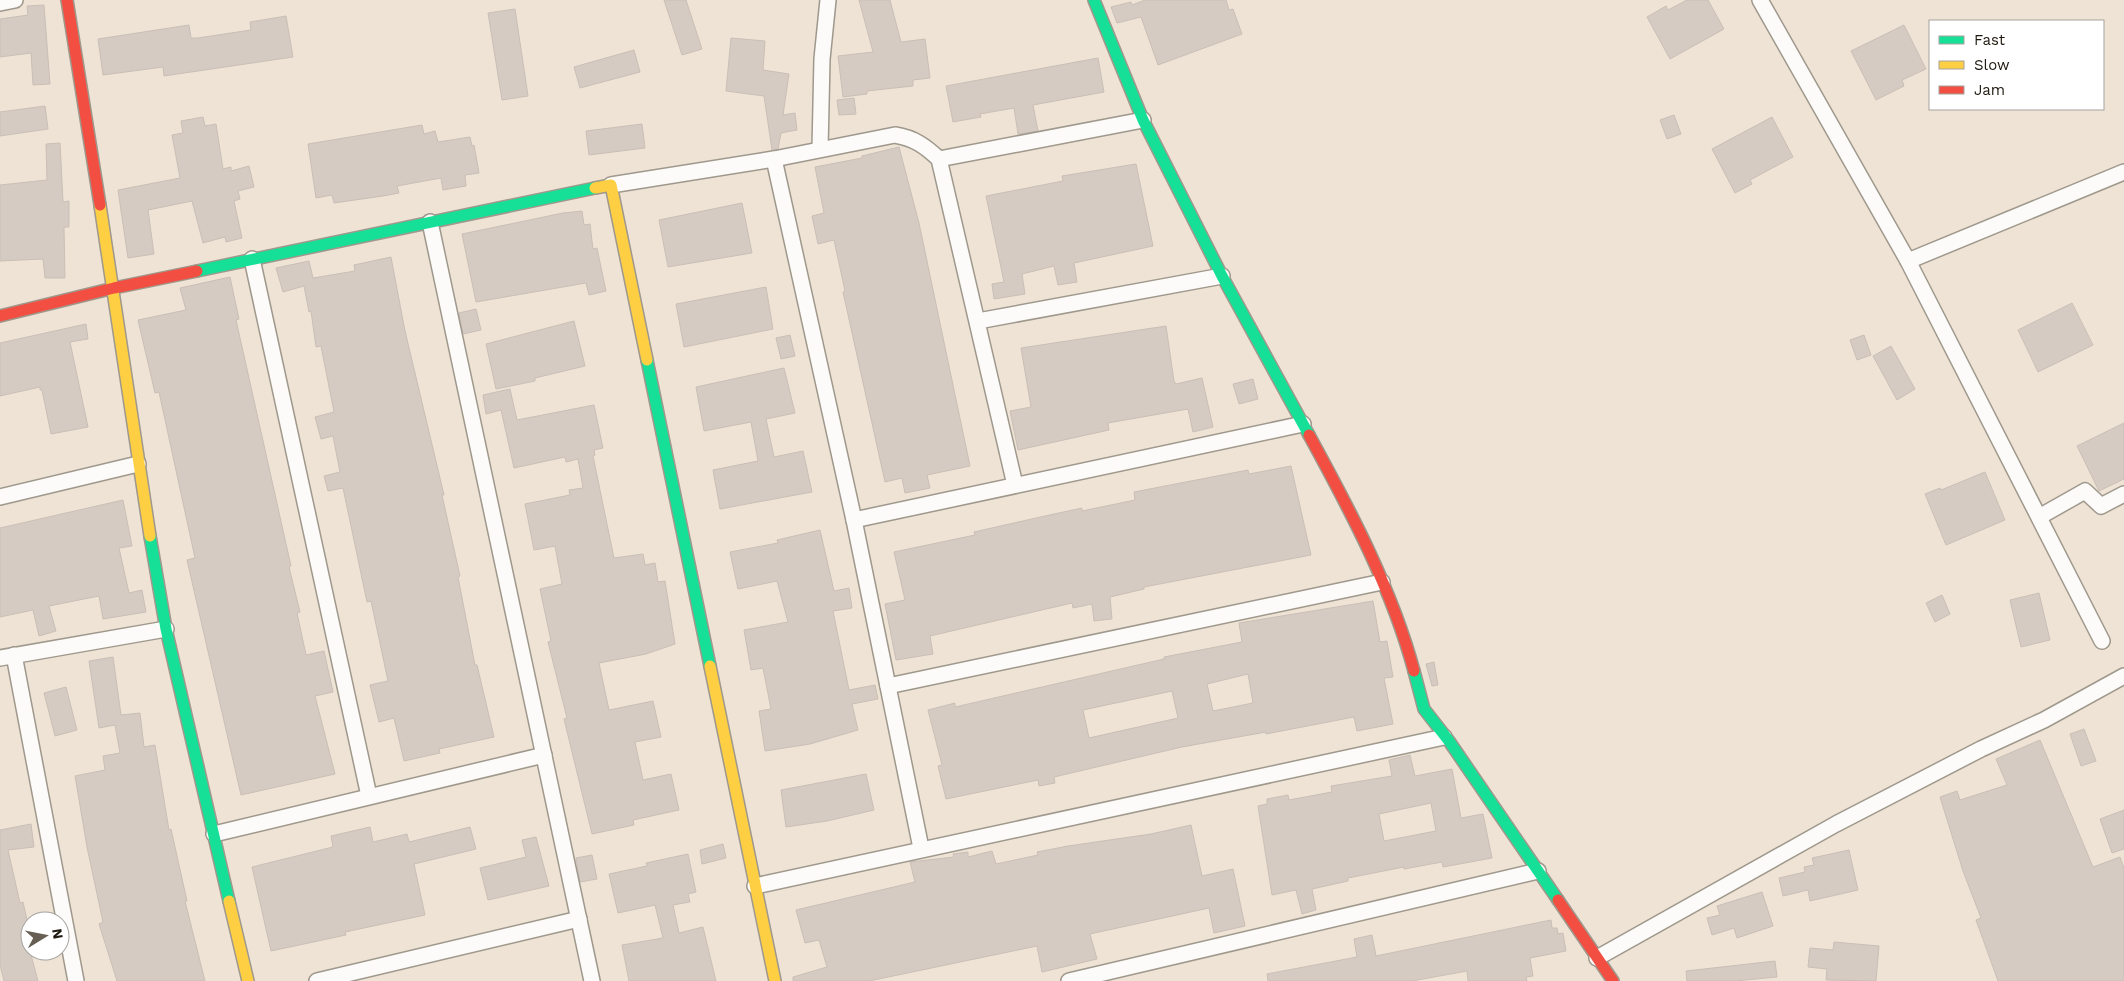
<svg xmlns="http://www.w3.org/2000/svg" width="2124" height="981" font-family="'Work Sans',sans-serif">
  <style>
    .building { fill: #d5cbc2; stroke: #cabfb6; fill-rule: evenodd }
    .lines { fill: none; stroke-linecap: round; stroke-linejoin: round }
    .street-casing { stroke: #9f988c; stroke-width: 18 }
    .fast-casing { stroke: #9f988c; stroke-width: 14 }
    .slow-casing { stroke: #9f988c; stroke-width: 14 }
    .jam-casing { stroke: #9f988c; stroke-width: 14 }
    .street { stroke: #fcfbf9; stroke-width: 15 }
    .fast { stroke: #16e098; stroke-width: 11 }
    .slow { stroke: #ffcf43; stroke-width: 11 }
    .jam { stroke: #f24e42; stroke-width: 11 }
  </style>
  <rect width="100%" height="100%" fill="#eee3d4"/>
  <g class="building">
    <polygon points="664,0 686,0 702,49 682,55"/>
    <polygon points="859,0 890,0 901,42 925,39 930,78 913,80 913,86 867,91 867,94 843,97 838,56 873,52"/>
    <polygon points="1145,0 1226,0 1229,10 1233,9 1242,34 1158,65 1141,17 1117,23 1111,7 1131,2 1132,5"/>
    <polygon points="1687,0 1708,0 1724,29 1670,59 1647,17 1666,6 1668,10"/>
    <polygon points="44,5 50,84 33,85 31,53 0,57 0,19 28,15 27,6"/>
    <polygon points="515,9 528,96 502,100 488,13"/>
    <polygon points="286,16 293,57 164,76 163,67 103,75 98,39 189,25 191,38 198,38 251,30 250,22"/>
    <polygon points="1904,25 1926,69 1902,80 1904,86 1876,100 1851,51"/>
    <polygon points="731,38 765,41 763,70 789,74 783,115 795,113 797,130 781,133 778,149 772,150 764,96 726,91"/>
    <polygon points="634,50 640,72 580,88 574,67"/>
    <polygon points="1098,58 1104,92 1033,105 1038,131 1018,134 1014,108 980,114 981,117 953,122 946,86"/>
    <polygon points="854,98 856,114 839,115 837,100"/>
    <polygon points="45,106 48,129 0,136 0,112"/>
    <polygon points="1674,115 1681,134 1667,139 1660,120"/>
    <polygon points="203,117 205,126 216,124 223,169 231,167 231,171 249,166 254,187 238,191 240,199 234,201 242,238 226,242 225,237 203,243 192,201 148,210 154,254 128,258 118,190 180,178 172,135 183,133 181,121"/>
    <polygon points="1772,117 1793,157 1750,180 1752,184 1735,193 1712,149"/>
    <polygon points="642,124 645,148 589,155 586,131"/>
    <polygon points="422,125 424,134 435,131 438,142 470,137 472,146 474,145 479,173 465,175 466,186 443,190 441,178 397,186 399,193 383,196 334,203 332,195 316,198 308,144"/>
    <polygon points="60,143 63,202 69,201 69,227 64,227 65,278 45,278 43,259 0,261 0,185 47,180 46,144"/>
    <polygon points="899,147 919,223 970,466 927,475 930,488 905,493 902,478 885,482 843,292 845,291 834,240 818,244 812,216 824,213 815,167 862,158 862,156"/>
    <polygon points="1136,164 1153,246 1074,263 1077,282 1058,285 1054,266 1022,274 1025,294 994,299 992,284 1004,282 986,196 1063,181 1062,176"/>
    <polygon points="742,203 752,253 668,267 659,220"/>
    <polygon points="582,211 584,225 590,224 593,249 597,248 606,291 589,295 586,283 476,302 462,234 563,213"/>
    <polygon points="391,257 405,331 444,495 442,495 460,576 458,577 475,665 477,665 494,737 439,749 440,753 404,761 394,718 379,722 370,685 388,681 371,601 367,602 343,488 328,491 324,476 340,472 333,436 321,439 315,417 334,412 321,346 316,347 311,311 309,312 304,286 283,292 276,268 309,261 313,278 355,271 354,265"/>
    <polygon points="230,277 239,319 236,320 291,566 289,567 300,612 297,613 306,655 324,651 333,692 315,696 335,774 241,795 187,560 195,558 159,392 155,393 138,320 186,310 180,288"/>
    <polygon points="766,287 773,329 684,347 676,304"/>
    <polygon points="2072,303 2093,345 2038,372 2018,330"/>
    <polygon points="476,309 481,330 463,334 459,313"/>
    <polygon points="574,321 585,366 535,378 535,381 496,389 486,344"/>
    <polygon points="86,324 88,339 70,342 88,427 51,434 42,390 40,390 40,387 0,396 0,343"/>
    <polygon points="1166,326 1174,381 1176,384 1202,378 1213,427 1193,432 1188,409 1108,423 1109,430 1018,450 1010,411 1031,407 1021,348"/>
    <polygon points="790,335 795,356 781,359 776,338"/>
    <polygon points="1864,335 1871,355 1857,360 1850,340"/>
    <polygon points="1891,346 1915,389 1897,400 1873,356"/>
    <polygon points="784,368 795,413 766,419 774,457 803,451 812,492 720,509 713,470 758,461 751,422 704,431 696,387"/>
    <polygon points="1253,379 1258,399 1239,404 1233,384"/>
    <polygon points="510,389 517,420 594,405 603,448 594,450 595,455 593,456 614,558 643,554 645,565 655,563 658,582 665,581 675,644 646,654 599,663 609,710 653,701 661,737 635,742 643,780 671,774 679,810 633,820 634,825 592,834 564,719 567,718 548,642 551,641 540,589 562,584 555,546 534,550 525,504 570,495 569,490 583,488 578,459 566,462 565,457 514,468 501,410 486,414 483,395"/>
    <polygon points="2124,423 2124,479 2099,491 2077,446"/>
    <polygon points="1291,466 1311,555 1144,587 1144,589 1110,597 1112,619 1094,621 1092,604 1073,608 1072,603 930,636 933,654 896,660 885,604 905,600 894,552 975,535 974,532 1045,516 1082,508 1082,511 1135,500 1134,492 1248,470 1249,474"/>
    <polygon points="1985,472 2005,520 1946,545 1925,494 1940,488 1941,490"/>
    <polygon points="123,500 132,546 119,548 129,593 142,590 146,612 103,619 99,596 49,606 56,631 39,636 33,610 0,617 0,528"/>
    <polygon points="820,530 834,591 849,588 852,608 833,611 849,690 875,685 878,699 852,704 858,730 810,744 765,751 759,711 771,709 763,668 751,670 744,630 788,622 777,581 738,589 730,552 778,543 777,540"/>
    <polygon points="2039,593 2050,640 2021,647 2010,600"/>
    <polygon points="1942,595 1950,614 1935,622 1926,603"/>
    <path d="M 1373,601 L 1380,642 L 1387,641 L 1393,677 L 1384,678 L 1393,724 L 1357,731 L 1354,717 L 1266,734 L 1266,732 L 1182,747 L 1054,777 L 1055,783 L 1039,786 L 1038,780 L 946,799 L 938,766 L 942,765 L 928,710 L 955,703 L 955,707 L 1164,659 L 1164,657 L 1242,642 L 1239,623 ZM 1248,674 L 1253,703 L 1213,711 L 1207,684 ZM 1172,691 L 1178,718 L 1089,738 L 1083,710 Z"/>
    <polygon points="113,657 121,715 140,713 144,747 155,745 169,830 171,829 187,901 185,901 205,981 117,981 99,924 103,922 87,847 75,776 105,770 103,756 120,753 115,725 99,728 89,661"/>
    <polygon points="1434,662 1438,685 1432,686 1426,664"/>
    <polygon points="66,687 77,730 55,736 44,693"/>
    <polygon points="2084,729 2096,761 2081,766 2070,734"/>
    <polygon points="2040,740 2093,867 2120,857 2124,868 2124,981 1998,981 1976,920 1981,918 1963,871 1940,797 1957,791 1960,800 2007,785 1996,759"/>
    <path d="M 1410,755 L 1415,776 L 1452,769 L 1461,818 L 1483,814 L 1492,858 L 1443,867 L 1442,862 L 1404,869 L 1404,867 L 1348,878 L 1348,881 L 1312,889 L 1316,910 L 1302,914 L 1296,890 L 1272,895 L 1258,806 L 1267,804 L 1267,799 L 1288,795 L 1289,800 L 1332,792 L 1331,786 L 1392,776 L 1389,760 ZM 1431,803 L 1436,831 L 1384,841 L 1379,814 Z"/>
    <polygon points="866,774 874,810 827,821 786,827 781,790"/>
    <polygon points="2124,810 2124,849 2112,853 2100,819"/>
    <polygon points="31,824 34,847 8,850 20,903 23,902 29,929 27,929 30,951 38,981 4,981 0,965 0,830"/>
    <polygon points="1191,825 1202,876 1233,869 1245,926 1214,933 1209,908 1090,934 1097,959 1042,972 1037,946 869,981 793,981 793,977 827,967 819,940 805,943 796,910 915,882 910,862 954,857 953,854 968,852 968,857 992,851 996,864 1038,855 1037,852 1068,846 1151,834"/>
    <polygon points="370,827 373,842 407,834 409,842 470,827 476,849 414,864 425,915 345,932 346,935 271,951 252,867 333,847 331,836"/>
    <polygon points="536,837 549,886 488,900 480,868 526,857 522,840"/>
    <polygon points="723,844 726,858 702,864 700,850"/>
    <polygon points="1849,850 1858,890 1810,901 1808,890 1783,896 1779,878 1805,872 1804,867 1814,865 1812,858"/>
    <polygon points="688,854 696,892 688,894 690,902 673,905 679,933 703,927 716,981 629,981 622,945 663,938 655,905 618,913 609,874 647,866 646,863"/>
    <polygon points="592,855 597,879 580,882 576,858"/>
    <polygon points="1762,892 1773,926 1737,938 1734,928 1712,935 1707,918 1720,915 1717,906"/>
    <polygon points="1551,920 1552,928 1557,928 1558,934 1563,933 1566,951 1530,958 1533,976 1526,977 1527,981 1468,981 1467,971 1412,981 1268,981 1267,974 1357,957 1354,939 1372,935 1376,956"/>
    <polygon points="1834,942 1879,946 1876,981 1826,980 1827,969 1808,967 1810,948 1833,950"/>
    <polygon points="1775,961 1777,977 1735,981 1687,981 1686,971"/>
  </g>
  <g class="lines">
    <defs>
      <g id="street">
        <polyline points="1760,0 1908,261 2102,641"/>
        <polyline points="0,3 15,0"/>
        <polyline points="820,149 822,59 828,0"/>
        <polyline points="774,159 854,520 921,848"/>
        <polyline points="939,159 1143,120"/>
        <path d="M 611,185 L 774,159 L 895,135 C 914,138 925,146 939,159 L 1015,485"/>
        <polyline points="430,222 592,981"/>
        <polyline points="252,259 369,796"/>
        <polyline points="1908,261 2124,172"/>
        <polyline points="978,321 1222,276"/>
        <polyline points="0,497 138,464"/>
        <polyline points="2039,517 2085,491 2101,506 2124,494"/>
        <polyline points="854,520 1303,424"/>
        <polyline points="14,655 76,981"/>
        <polyline points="0,658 166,629"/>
        <polyline points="888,686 1382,582"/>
        <polyline points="214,834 544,755"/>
        <polyline points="755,886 1444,737"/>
        <polyline points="1597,958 1836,824 1981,749 2044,720 2124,676"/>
        <polyline points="317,981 579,919"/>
        <polyline points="1069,981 1538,871"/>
      </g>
      <g id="fast">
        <polyline points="1094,0 1143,120 1222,276 1309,435"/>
        <polyline points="197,271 595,188"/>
        <polyline points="647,360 710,666"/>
        <polyline points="150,536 166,629 229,901"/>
        <polyline points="1414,671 1424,709 1449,741 1558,900"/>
      </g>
      <g id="slow">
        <polyline points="595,188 611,185 647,360"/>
        <polyline points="100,205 150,536"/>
        <polyline points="710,666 775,981"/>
        <polyline points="229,901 248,981"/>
      </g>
      <g id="jam">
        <polyline points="67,0 100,205"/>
        <polyline points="0,316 114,288 197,271"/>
        <path d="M 1309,435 C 1350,510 1392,589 1414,671"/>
        <polyline points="1558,900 1613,981"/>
      </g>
    </defs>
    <use href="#street" class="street-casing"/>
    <use href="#fast" class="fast-casing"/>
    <use href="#slow" class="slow-casing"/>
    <use href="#jam" class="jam-casing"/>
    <use href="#street" class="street"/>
    <use href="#fast" class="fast"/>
    <use href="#slow" class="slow"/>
    <use href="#jam" class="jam"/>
  </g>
  <rect x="1929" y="20" width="175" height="90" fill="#ffffff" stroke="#a5a39f"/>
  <rect x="1939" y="36" width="25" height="8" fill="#16e098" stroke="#a5a39f"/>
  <text x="1974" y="45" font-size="15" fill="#1e180e">Fast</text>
  <rect x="1939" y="61" width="25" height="8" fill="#ffcf43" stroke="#a5a39f"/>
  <text x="1974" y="70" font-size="15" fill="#1e180e">Slow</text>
  <rect x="1939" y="86" width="25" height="8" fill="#f24e42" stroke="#a5a39f"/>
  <text x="1974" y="95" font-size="15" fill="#1e180e">Jam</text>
  <g transform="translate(45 936) rotate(80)"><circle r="24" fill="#ffffff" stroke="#a5a39f"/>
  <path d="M0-4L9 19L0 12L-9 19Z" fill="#675f53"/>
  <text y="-8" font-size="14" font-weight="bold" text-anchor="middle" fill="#1e180e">N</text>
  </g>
</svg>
